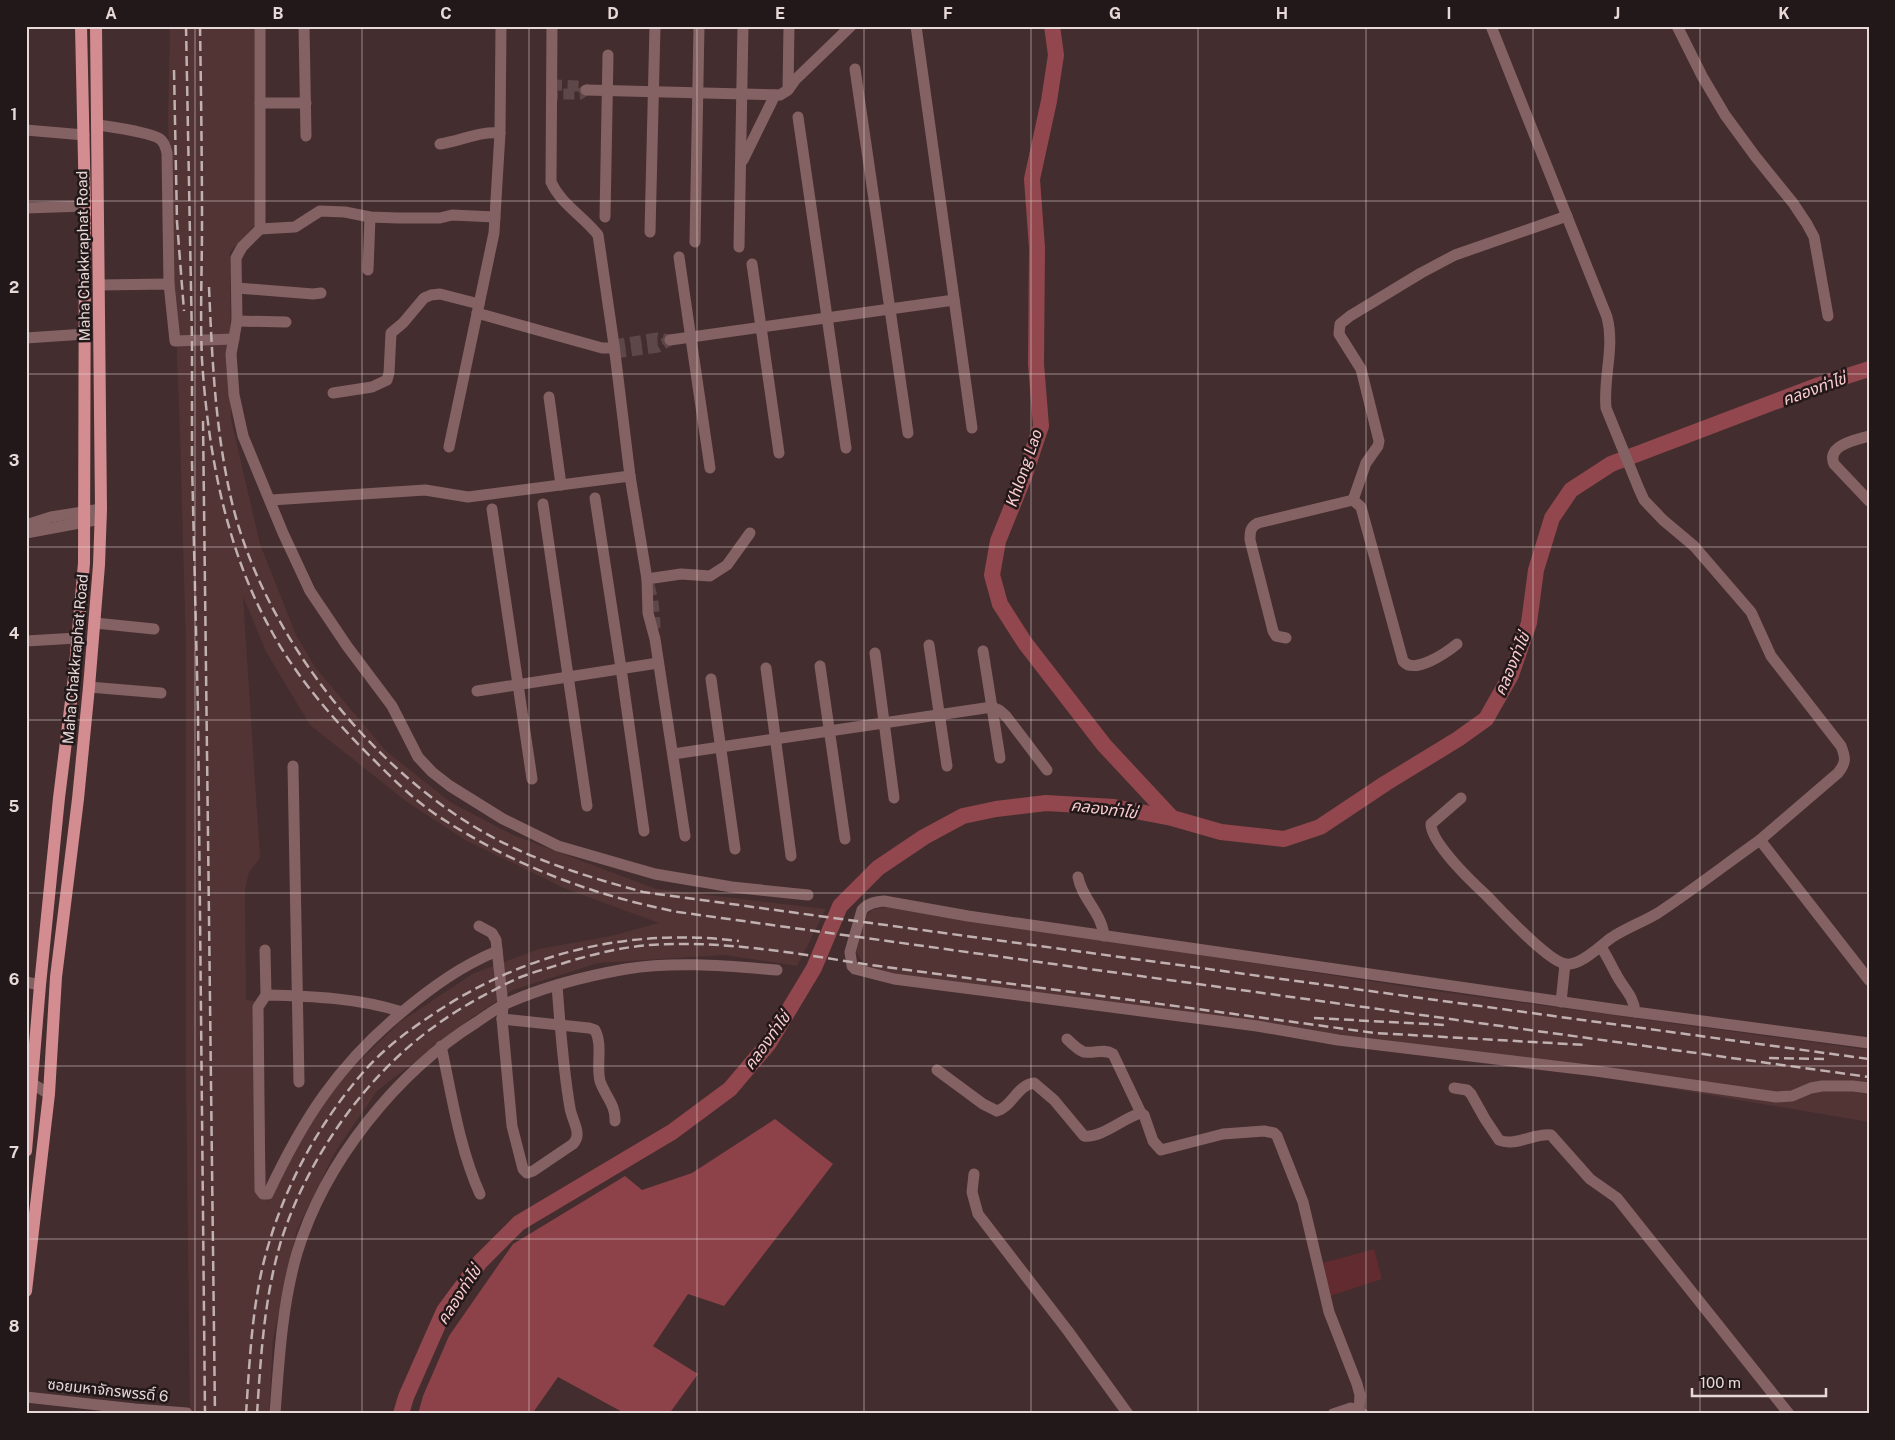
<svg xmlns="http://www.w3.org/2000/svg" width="1895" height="1440" font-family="'Public Sans','Noto Sans Thai',sans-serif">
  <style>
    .built { fill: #523435; fill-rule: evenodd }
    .green { fill: #612b30 }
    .forest { fill: #8c4248 }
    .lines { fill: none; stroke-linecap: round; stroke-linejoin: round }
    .river { stroke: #91474d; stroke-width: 16 }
    .minor-tunnel { stroke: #5d4748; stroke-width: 11; stroke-dasharray: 11 5.5; stroke-linecap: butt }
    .minor { stroke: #846263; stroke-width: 11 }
    .major { stroke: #d38d90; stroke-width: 12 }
    .rail { stroke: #c1b0b0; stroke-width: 2.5; stroke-dasharray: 10 5; stroke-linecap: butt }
    .grid { fill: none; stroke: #e8d9d9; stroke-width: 1; stroke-opacity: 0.55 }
    .labels { text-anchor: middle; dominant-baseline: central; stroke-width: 5; stroke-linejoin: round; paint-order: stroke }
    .street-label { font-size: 15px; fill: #e8d9d9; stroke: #231819 }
    .water-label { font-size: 16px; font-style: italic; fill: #fbcdcf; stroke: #231819 }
    .neatline { fill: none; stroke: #e8d9d9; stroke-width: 2 }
    .grid-label { font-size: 16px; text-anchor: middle; font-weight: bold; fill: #e8d9d9 }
  </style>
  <rect width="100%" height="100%" fill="#442d2e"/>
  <g class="built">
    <path d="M 170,26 L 254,26 L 255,225 L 230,252 L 231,419 L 260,544 L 296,635 L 315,667 L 386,751 L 450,802 L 513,835 L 656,889 L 826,909 L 797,966 L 725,955 L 598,963 L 513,990 L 470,1019 L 377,1091 L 335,1152 L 297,1230 L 273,1339 L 269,1414 L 190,1414 L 186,1078 L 186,646 L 180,435 L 168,120 ZM 243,596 L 266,652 L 310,725 L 407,802 L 467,841 L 564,888 L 659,923 L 611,936 L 539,949 L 474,973 L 400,1022 L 339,1081 L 295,1150 L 268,1202 L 255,1001 L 246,1000 L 245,889 L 249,872 L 260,858 Z"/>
    <polygon points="889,907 1421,989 1869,1050 1869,1122 1397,1042 876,972 868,970 856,952 866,916 873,909"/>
  </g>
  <polygon class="green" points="1374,1249 1382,1279 1330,1296 1323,1263"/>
  <polygon class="forest" points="775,1119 833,1164 724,1306 688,1294 653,1346 698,1374 669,1414 626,1414 558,1377 532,1414 418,1414 423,1396 449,1336 513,1244 625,1176 642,1190 692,1173"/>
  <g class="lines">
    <g class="river">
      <polyline points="1052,26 1056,55 1049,101 1032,179 1037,248 1036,364 1041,426 1024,477 998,541 992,575 1000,604 1025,643 1104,745 1172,818"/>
      <polyline points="401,1414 406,1397 444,1311 480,1262 519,1223 672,1132 730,1089 769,1043 814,968 840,906 878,868 924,837 963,816 996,809 1046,803 1114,807 1172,818 1221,832 1284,839 1320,827 1386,783 1458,739 1486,719 1511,675 1529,623 1536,570 1552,518 1571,490 1611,464 1819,385 1869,369"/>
    </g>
    <g class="minor-tunnel">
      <polyline points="551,85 582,86 586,90 580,94 551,94"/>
      <polyline points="614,345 657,338 670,340"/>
      <polyline points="615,353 658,347 670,340"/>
      <path d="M 649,585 C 654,602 655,616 655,633"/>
    </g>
    <g class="minor">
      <polyline points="260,26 260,229 242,247 236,258 237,321 231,354 234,395 243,436 283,533 310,591 347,646 392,706 418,757 432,772 450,786 503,819 558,846 655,874 732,887 808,895"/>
      <polyline points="304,26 306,136"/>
      <path d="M 552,26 L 551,182 C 561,204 583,216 598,235 L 614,345 L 630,476 L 647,579 L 648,613 L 655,639 L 685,836"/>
      <polyline points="916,26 972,428"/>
      <path d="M 1491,26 L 1607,317 C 1615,348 1603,377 1606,408 L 1639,489 L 1644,500 L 1663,520 L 1694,546 L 1751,612 L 1771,656 L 1841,746 C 1846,758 1846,763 1838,773 L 1760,840 L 1869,980"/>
      <polyline points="1677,26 1702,76 1725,115 1755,156 1793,203 1807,224 1814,237 1828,316"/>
      <polyline points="855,69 908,433"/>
      <polyline points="788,89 789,26"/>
      <polyline points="586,90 780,95 788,90 795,80 851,26"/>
      <polyline points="260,103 306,103"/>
      <polyline points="798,117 846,448"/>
      <path d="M 98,125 C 111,127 150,132 160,139 C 164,142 166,148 167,153 L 169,284"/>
      <polyline points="26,130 84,135"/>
      <path d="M 440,144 C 461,141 478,131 500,133"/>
      <polyline points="743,160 775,95"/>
      <polyline points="26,208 85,206"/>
      <polyline points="605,217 608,55"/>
      <polyline points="260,229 295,227 320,211 345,212 370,217 398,218 440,218 452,215 495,217"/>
      <polyline points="650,232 655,26"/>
      <polyline points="695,242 699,26"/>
      <polyline points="739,247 743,26"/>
      <polyline points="679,257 710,468"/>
      <polyline points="752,264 779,453"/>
      <polyline points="368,270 370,217"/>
      <polyline points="99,285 169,284 175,341 234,339"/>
      <polyline points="237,288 313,294 321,293"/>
      <polyline points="477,313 602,348 614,348"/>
      <polyline points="237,321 286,322"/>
      <polyline points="26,338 85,334"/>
      <polyline points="670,340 954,300"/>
      <polyline points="333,393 372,387 387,380 389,373 391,333 403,323 424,298 431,295 440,294 479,304"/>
      <polyline points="549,397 561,485"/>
      <path d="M 1869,436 C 1856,440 1826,445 1834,464 L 1869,501"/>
      <polyline points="449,447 494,233 500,133 501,26"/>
      <polyline points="595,498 621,668 644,831"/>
      <polyline points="271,500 425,490 468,497 630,476"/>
      <polyline points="1353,500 1366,463 1378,446 1379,441 1361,369 1339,334 1340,324 1350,316 1421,273 1455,255 1567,216"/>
      <path d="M 1353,500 L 1361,507 L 1403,661 C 1414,675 1446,653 1457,644"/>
      <polyline points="543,504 587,806"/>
      <polyline points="492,509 532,779"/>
      <polyline points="26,525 51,517 101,509"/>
      <polyline points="26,533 101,519"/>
      <polyline points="647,579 681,574 710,576 727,565 750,533"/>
      <polyline points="95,623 154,629"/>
      <path d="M 1286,638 L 1276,636 L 1273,631 L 1250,540 C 1250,532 1250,527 1258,523 L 1353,500"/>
      <polyline points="26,641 77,638"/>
      <polyline points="929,645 947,766"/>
      <polyline points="983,651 1000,758"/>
      <polyline points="875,653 894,798"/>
      <polyline points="820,666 845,839"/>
      <polyline points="766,668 791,856"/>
      <polyline points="711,679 735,849"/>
      <polyline points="89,687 161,693"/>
      <polyline points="477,691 658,663"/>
      <polyline points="673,754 992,707 999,710 1006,716 1047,770"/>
      <polyline points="293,766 299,1082"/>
      <path d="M 1461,798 L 1431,824 C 1431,843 1472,882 1486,895 C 1500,909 1548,962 1566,964 C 1580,966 1600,946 1611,938 C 1626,928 1643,922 1658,913 C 1693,890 1726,864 1760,840"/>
      <path d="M 1078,877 C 1082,899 1102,913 1104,936"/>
      <path d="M 479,926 L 492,933 L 496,940 L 503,1005 L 502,1019 L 512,1126 L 523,1169 L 527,1173 L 533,1171 L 573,1144 C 583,1134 572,1121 570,1108 C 563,1068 560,1026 557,985"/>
      <path d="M 1601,947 C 1607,956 1611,965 1616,974 C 1623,988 1634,996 1635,1012"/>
      <polyline points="265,950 266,995"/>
      <polyline points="26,982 40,985"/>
      <polyline points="1561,1002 1565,964"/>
      <path d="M 402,1012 C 360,998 310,996 266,995 L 258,1007 L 260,1190 L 263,1194 L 268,1194 C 303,1119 338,1065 402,1012 C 432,987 461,966 497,951"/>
      <path d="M 502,1019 L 589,1028 L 595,1030 C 603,1045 596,1065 600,1081 C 605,1096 616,1105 615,1121"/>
      <path d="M 1067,1039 C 1072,1044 1078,1050 1084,1052 C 1095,1054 1103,1048 1113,1054 L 1141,1113"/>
      <path d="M 1869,1043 L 1612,1009 L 968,916 L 884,901 C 875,902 868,903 862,910 L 850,952 L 852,966 L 855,969 L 894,979 L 1257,1026 L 1338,1040 L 1596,1071 L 1776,1097 L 1792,1096 L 1811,1088 L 1822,1086 L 1853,1086 L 1869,1088"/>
      <path d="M 441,1046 C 452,1095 459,1148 480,1194"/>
      <path d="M 937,1070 L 983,1104 L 997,1111 C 1012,1107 1017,1085 1034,1083 L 1054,1100 L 1084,1136 C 1102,1138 1123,1118 1141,1113 L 1144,1115 L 1153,1141 L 1161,1150 L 1223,1134 L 1264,1131 L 1274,1133 L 1277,1136 L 1303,1202 L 1329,1312 L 1357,1384 L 1360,1395 L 1359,1411"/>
      <polyline points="26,1083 33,1084 49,1094"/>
      <path d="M 1454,1088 L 1467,1090 L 1471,1094 L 1485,1119 L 1499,1140 C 1515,1147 1534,1133 1551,1135 L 1590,1179 L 1617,1198 L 1789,1414"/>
      <polyline points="974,1174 972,1192 978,1214 1068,1331 1128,1414"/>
      <polyline points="26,1397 135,1409 187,1413"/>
      <path d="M 275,1414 C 279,1360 282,1305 297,1253 C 325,1161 397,1072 477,1022 C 486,1016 494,1010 503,1005 C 540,988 586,976 626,969 C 676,961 727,966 777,970"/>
      <polyline points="1333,1414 1351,1408 1363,1414"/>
    </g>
    <g class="major">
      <polyline points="26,1151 40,985 59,798 74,677 84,563 85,206 81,26"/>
      <polyline points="26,1291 49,1094 56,977 78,799 89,687 99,565 101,509 96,26"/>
    </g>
    <g class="rail">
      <polyline points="186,26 192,341 192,463 198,713 205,1414"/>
      <path d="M 200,26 C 201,92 202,158 202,224 C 202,269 200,315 202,360 C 208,452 226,551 272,632 C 297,678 337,724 374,760 C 394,780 414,800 438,816 C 512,865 591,895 678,912 L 1869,1077"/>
      <polyline points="174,70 177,222 184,311"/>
      <path d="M 209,287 C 212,356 215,426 230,494 C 260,631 371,772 494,838 C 541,863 592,878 643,892 L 1869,1059"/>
      <polyline points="203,421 215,1414"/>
      <polyline points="1314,1018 1446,1025"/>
      <polyline points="1769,1058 1827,1059"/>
      <path d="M 246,1414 C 250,1357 252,1298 269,1243 C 288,1179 322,1119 366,1069 C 383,1050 405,1033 426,1019 C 519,954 626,927 739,941"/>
      <path d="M 257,1414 C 261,1354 264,1299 281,1241 C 307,1159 365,1076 435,1026 C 459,1008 489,992 516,979 C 532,972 550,968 567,962 C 594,954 622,947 650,945 C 722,940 794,953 864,964 L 1375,1033 L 1586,1045"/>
    </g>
  </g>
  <path class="grid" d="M 195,26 L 195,1414M 362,26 L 362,1414M 529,26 L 529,1414M 697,26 L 697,1414M 864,26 L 864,1414M 1031,26 L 1031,1414M 1198,26 L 1198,1414M 1366,26 L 1366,1414M 1533,26 L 1533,1414M 1700,26 L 1700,1414M 26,201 L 1869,201M 26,374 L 1869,374M 26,547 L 1869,547M 26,720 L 1869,720M 26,893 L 1869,893M 26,1066 L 1869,1066M 26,1239 L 1869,1239"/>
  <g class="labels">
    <g class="street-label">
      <text transform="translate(83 256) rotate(-91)">Maha Chakkraphat Road</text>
      <text transform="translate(75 659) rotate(-85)">Maha Chakkraphat Road</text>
      <text transform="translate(108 1390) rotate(6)">ซอยมหาจักรพรรดิ์ 6</text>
    </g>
    <g class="water-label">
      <text transform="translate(1814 389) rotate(-20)">คลองท่าไข่</text>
      <text transform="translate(1024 468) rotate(-71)">Khlong Lao</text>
      <text transform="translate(1512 664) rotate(-67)">คลองท่าไข่</text>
      <text transform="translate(1104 809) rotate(7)">คลองท่าไข่</text>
      <text transform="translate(767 1041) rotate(-54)">คลองท่าไข่</text>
      <text transform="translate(459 1295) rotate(-57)">คลองท่าไข่</text>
    </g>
  </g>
  <rect width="1895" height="1440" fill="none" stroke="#231819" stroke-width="55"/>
  <path d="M1692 1388v8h134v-8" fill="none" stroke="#e8d9d9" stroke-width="2.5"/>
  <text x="1700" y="1388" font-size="15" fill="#e8d9d9" stroke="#231819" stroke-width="4" paint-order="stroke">100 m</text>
  <rect x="28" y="28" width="1840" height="1384" class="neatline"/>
  <g class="grid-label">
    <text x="111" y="19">A</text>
    <text x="278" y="19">B</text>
    <text x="446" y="19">C</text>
    <text x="613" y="19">D</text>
    <text x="780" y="19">E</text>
    <text x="948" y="19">F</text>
    <text x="1115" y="19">G</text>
    <text x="1282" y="19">H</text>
    <text x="1449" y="19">I</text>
    <text x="1617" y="19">J</text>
    <text x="1784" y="19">K</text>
    <text x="14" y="120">1</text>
    <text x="14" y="293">2</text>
    <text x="14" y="466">3</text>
    <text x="14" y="639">4</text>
    <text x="14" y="812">5</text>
    <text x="14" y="985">6</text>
    <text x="14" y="1158">7</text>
    <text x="14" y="1332">8</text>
  </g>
</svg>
